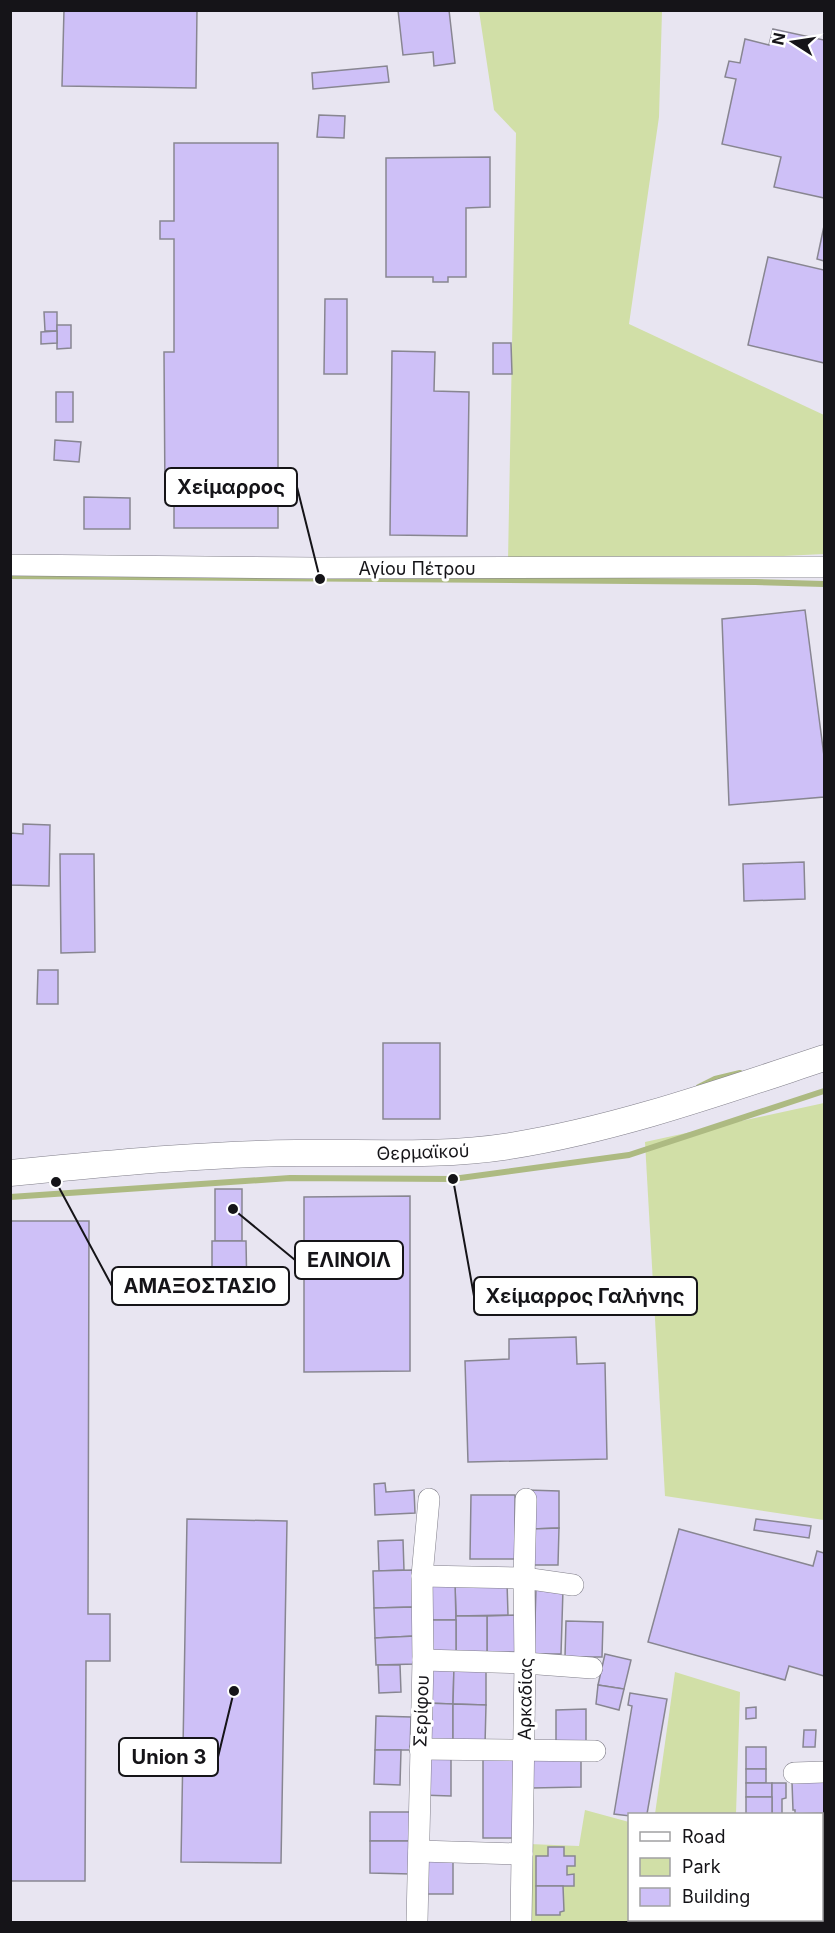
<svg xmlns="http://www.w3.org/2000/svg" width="835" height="1933" font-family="Inter,sans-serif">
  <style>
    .green { fill: #d1dfa7 }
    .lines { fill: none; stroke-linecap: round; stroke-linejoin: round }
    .stream { stroke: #adba82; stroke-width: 6 }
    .building { fill: #cec0f7; stroke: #888691; stroke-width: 1.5 }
    .minor-casing { stroke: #817f8a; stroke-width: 22 }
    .tertiary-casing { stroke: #817f8a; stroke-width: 27 }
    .minor { stroke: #fff; stroke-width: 21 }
    .tertiary { stroke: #fff; stroke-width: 26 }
    .labels { text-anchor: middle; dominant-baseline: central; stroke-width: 6; stroke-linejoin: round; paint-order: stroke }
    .street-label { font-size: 18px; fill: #151418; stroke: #fff }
    .leader { fill: none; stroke: #151418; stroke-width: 2 }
    .callout-dot { fill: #151418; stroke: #fff; stroke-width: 2 }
    .callout { fill: #fff; stroke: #151418; stroke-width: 2 }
    .callout-label { font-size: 20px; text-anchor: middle; font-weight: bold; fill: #151418 }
  </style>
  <rect width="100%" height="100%" fill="#e8e5f1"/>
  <g class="green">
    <polygon points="479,11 662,11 659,117 629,324 824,415 824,554 763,557 508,561 516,133 494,110"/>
    <polygon points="824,1103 824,1520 665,1496 645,1142"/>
    <polygon points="675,1672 740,1692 736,1814 655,1814"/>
    <polygon points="585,1810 629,1822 630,1920 822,1920 822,1816 824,1816 824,1922 532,1922 529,1844 579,1846"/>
  </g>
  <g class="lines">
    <g class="stream">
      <polyline points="10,576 755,582 824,584"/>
      <polyline points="699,1087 715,1079 740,1073"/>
      <polyline points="10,1197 290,1178 453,1179 629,1155 824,1091"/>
    </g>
  </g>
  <g class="building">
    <polygon points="64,10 197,10 196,88 62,86"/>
    <polygon points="398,10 449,10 455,63 434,66 433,52 403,55"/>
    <polygon points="773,29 824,40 824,198 774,187 781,157 722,144 736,79 725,77 729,61 740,63 745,39 769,45"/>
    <polygon points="387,66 389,82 313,89 312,73"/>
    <polygon points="319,115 345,116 344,138 317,137"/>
    <polygon points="174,143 278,143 278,528 174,528 174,498 165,498 164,352 174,352 174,239 160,239 160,221 174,221"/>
    <polygon points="490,157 490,207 466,208 466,277 448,277 448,282 433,282 433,277 386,277 386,158"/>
    <polygon points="824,226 824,261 817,259"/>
    <polygon points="768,257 824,270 824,363 748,345"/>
    <polygon points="325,299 347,299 347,374 324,374"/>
    <polygon points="44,312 57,312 57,331 45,331"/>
    <polygon points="57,325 71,325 71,348 57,349"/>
    <polygon points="57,331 57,343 41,344 41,332"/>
    <polygon points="493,343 511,343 512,374 493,374"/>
    <polygon points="392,351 435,352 434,391 469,392 467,536 390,535"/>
    <rect x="56" y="392" width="17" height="30"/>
    <polygon points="55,440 81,442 79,462 54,460"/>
    <polygon points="84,497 130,498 130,529 84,529"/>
    <polygon points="805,610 824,756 824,797 729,805 722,619"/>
    <polygon points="23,824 50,825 49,886 10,885 10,833 23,834"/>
    <polygon points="60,854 94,854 95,952 61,953"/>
    <polygon points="804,862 805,899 744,901 743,864"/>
    <polygon points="38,970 58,970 58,1004 37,1004"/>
    <rect x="383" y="1043" width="57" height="76"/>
    <rect x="215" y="1189" width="27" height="52"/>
    <polygon points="410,1196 410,1371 304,1372 304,1197"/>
    <polygon points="10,1221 89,1221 88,1614 110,1614 110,1661 86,1661 85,1881 10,1881"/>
    <polygon points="212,1241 246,1241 247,1296 212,1297"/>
    <polygon points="576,1337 577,1364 605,1363 607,1459 468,1462 465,1361 509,1359 509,1339"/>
    <polygon points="385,1483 386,1492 414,1490 415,1513 375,1515 374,1484"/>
    <polygon points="526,1490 559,1491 559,1528 532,1529"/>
    <polygon points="471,1495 515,1495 515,1559 470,1559"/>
    <polygon points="187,1519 287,1521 281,1863 181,1862"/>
    <polygon points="756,1519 811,1526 809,1538 754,1530"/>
    <polygon points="559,1528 558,1565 532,1565 532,1529"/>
    <polygon points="679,1529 813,1566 817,1551 824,1553 824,1676 789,1666 785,1680 648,1642"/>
    <polygon points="403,1540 404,1570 379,1571 378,1541"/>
    <polygon points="413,1570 414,1607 374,1608 373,1571"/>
    <polygon points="507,1582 508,1615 456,1616 455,1583"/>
    <polygon points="426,1583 455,1583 456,1620 427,1620"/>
    <polygon points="536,1588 563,1589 561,1654 534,1654"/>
    <polygon points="414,1607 415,1636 375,1638 374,1608"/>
    <polygon points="516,1615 516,1652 487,1653 487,1616"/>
    <rect x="456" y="1616" width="31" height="37"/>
    <polygon points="427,1620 456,1620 456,1653 427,1654"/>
    <polygon points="566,1621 603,1622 602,1657 565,1657"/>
    <polygon points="415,1636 416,1664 376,1665 375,1638"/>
    <polygon points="605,1654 631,1660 624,1689 598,1685"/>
    <polygon points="378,1665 400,1665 401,1692 379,1693"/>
    <polygon points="426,1666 454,1666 453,1704 425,1703"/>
    <polygon points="454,1666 486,1667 486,1705 453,1704"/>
    <polygon points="598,1685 624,1689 619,1710 596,1704"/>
    <polygon points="630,1693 667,1699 647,1814 630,1814 630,1816 614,1814 632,1706 628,1705"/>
    <polygon points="425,1703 453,1704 453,1744 424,1744"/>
    <polygon points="453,1704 486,1705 485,1745 453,1744"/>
    <polygon points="756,1707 756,1718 746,1719 746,1708"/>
    <polygon points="586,1709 586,1742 556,1742 556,1710"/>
    <polygon points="376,1716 411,1717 410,1750 375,1750"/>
    <polygon points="804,1730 816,1730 815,1747 803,1747"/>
    <rect x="746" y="1747" width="20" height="22"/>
    <polygon points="375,1750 401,1750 400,1785 374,1784"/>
    <polygon points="483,1754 519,1755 519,1838 483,1838"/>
    <polygon points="581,1754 581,1787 532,1788 531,1755"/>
    <polygon points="422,1758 451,1758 451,1796 421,1795"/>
    <rect x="746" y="1769" width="20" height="14"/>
    <polygon points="824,1781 824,1813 795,1814 795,1810 793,1810 792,1782"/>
    <rect x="746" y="1783" width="26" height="14"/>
    <polygon points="772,1783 786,1783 786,1798 782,1799 782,1814 772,1814"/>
    <rect x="746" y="1797" width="26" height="17"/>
    <rect x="370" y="1812" width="42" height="29"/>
    <polygon points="370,1841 412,1841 411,1874 370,1873"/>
    <polygon points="548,1847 564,1847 564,1856 575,1856 575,1866 567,1866 567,1875 574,1874 574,1886 536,1886 536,1856 548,1856"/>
    <polygon points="424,1856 453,1856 453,1894 423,1894"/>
    <polygon points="536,1886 563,1886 564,1911 560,1912 560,1915 536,1915"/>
  </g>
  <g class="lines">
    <defs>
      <g id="minor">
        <polyline points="10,565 316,568 824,567"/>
        <polyline points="422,1576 524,1578 573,1585"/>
        <polyline points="423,1660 525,1663 592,1668"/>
        <polyline points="420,1749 595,1751"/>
        <polyline points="794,1773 824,1772"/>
        <polyline points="419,1851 522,1854"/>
        <polyline points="417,1922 423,1660 422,1576 429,1499"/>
        <polyline points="521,1922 525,1663 524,1578 526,1499"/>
      </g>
      <path id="tertiary" d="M 10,1173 C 106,1164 201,1154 296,1153 C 367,1152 439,1157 510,1146 C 617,1129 721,1092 824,1058"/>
    </defs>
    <use href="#minor" class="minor-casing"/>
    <use href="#tertiary" class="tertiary-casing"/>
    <use href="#minor" class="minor"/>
    <use href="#tertiary" class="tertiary"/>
  </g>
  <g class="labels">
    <g class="street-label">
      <text x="417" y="568">Αγίου Πέτρου</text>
      <text transform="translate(423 1152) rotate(-2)">Θερμαϊκού</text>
      <text transform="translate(525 1699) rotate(-89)">Αρκαδίας</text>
      <text transform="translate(421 1711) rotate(-88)">Σερίφου</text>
    </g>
  </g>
  <path class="leader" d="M320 579L297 487M233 1209L295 1260M56 1182L112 1286M453 1179L474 1296M234 1691L218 1757"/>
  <g class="callout-dot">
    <circle cx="320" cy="579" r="6"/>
    <circle cx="233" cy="1209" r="6"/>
    <circle cx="56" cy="1182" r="6"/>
    <circle cx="453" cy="1179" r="6"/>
    <circle cx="234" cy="1691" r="6"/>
  </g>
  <g class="callout">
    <rect x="165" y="468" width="132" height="38" rx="6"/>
    <rect x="295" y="1241" width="108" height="38" rx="6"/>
    <rect x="112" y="1267" width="177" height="38" rx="6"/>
    <rect x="474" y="1277" width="223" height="38" rx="6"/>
    <rect x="119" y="1738" width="99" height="38" rx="6"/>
  </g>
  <g class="callout-label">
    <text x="231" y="494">Χείμαρρος</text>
    <text x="349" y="1267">ΕΛΙΝΟΙΛ</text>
    <text x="200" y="1293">ΑΜΑΞΟΣΤΑΣΙΟ</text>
    <text x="585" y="1303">Χείμαρρος Γαλήνης</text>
    <text x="169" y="1764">Union 3</text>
  </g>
  <rect width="835" height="1933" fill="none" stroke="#151418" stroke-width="24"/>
  <rect x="628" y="1813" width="195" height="108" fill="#ffffff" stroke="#a1a1a3" stroke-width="1.5"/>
  <rect x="640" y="1832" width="30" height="9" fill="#ffffff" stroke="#a1a1a3" stroke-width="1.5"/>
  <text x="682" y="1843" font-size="18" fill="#151418">Road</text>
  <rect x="640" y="1858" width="30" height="18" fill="#d1dfa7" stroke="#a1a1a3" stroke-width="1.5"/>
  <text x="682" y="1873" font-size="18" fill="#151418">Park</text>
  <rect x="640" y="1888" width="30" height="18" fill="#cec0f7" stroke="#a1a1a3" stroke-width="1.5"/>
  <text x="682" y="1903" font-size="18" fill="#151418">Building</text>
  <g transform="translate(793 42) rotate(282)" stroke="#ffffff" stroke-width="4.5" paint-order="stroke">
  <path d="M0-4.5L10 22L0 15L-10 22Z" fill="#151418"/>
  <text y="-9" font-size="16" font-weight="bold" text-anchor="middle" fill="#151418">N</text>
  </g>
</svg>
